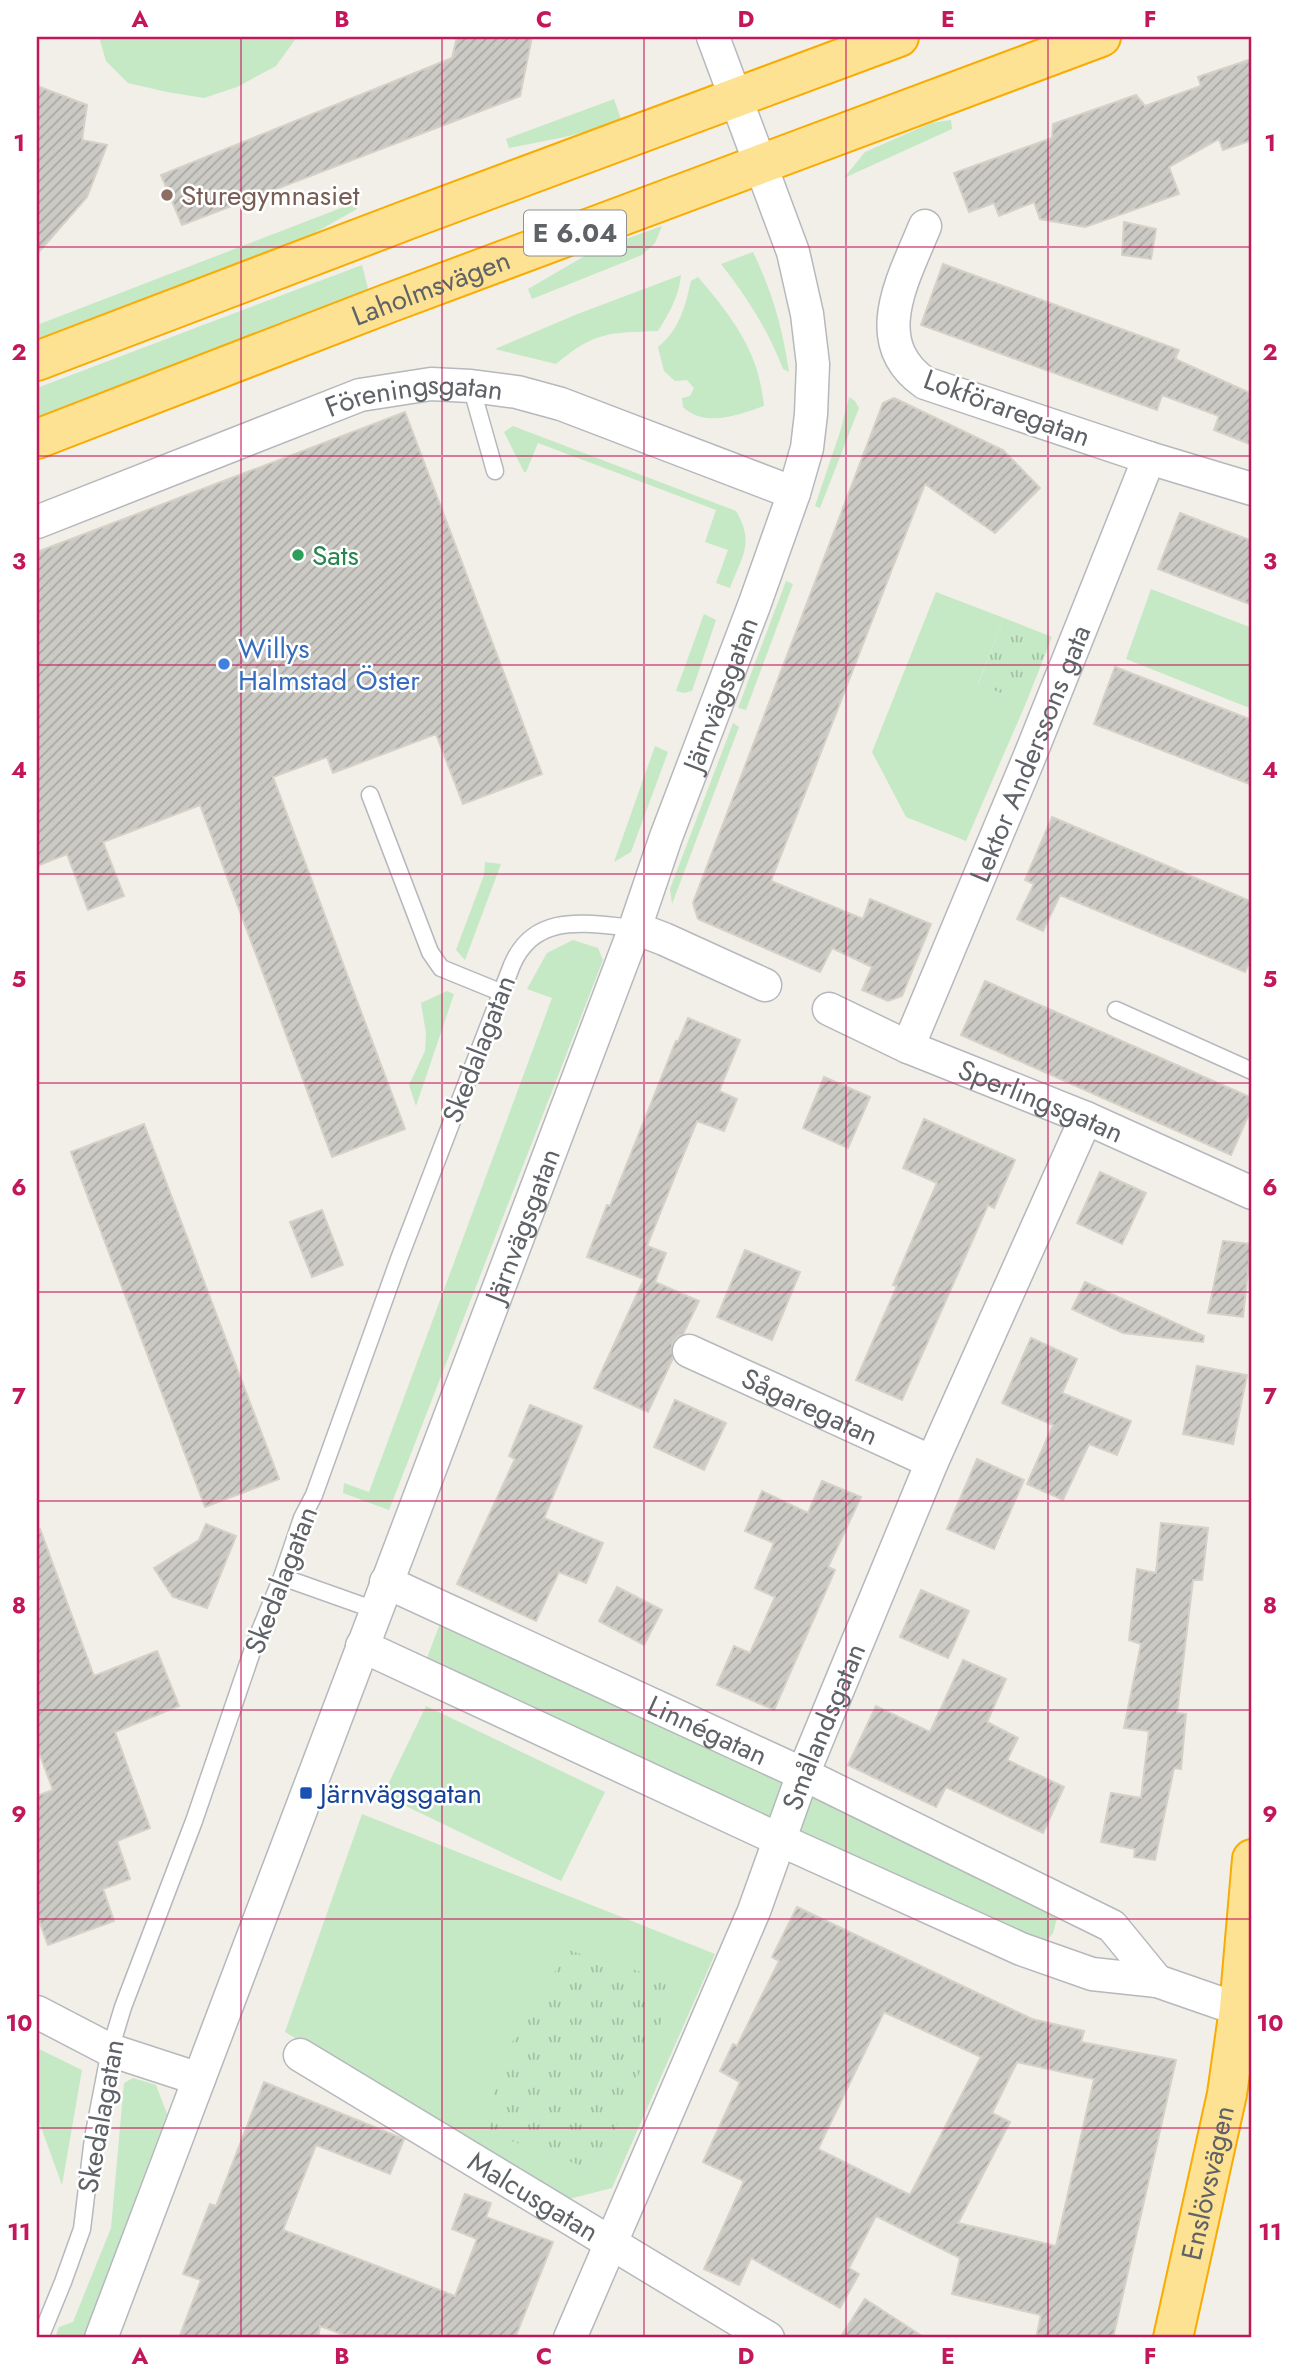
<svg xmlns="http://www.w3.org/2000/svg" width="1289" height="2375" font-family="Jost,sans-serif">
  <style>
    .grass { fill: #c5e8c5 }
    .park { fill: url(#park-tufts) }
    .building { fill: url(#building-hatch); stroke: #d6d1c6; stroke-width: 2; fill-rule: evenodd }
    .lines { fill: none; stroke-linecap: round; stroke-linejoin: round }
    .lane-casing { stroke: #b5b8bc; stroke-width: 19 }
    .street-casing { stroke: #b5b8bc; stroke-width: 35 }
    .highway-casing { stroke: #f9ab00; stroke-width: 42 }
    .lane { stroke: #fff; stroke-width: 16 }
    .street { stroke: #fff; stroke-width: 32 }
    .highway { stroke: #fde293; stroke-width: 38 }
    .grid { fill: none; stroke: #c2185b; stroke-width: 2; stroke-opacity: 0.55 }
    .education-dot { fill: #8d6e63; stroke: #fff; stroke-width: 2.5 }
    .leisure-dot { fill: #2e9e5b; stroke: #fff; stroke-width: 2.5 }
    .shop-dot { fill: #3f7fe0; stroke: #fff; stroke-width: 2.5 }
    .transit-dot { fill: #1a4fb4; stroke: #fff; stroke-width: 2.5 }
    .labels { text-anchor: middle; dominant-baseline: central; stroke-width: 5; stroke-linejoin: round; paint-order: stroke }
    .shield { fill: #fff; stroke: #8f9295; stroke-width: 2 }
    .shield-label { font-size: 26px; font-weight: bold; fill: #5f6368 }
    .education-label { font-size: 28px; fill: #785e54; stroke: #fff; text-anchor: start }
    .street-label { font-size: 28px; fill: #5f6368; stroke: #fff }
    .leisure-label { font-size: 28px; fill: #27864d; stroke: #fff; text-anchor: start }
    .shop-label { font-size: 28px; fill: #366cbe; stroke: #fff; text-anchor: start }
    .transit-label { font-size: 28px; fill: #164399; stroke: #fff; text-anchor: start }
    .neatline { fill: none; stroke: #c2185b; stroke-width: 2.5 }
    .grid-label { font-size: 23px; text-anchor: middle; font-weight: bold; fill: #c2185b }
  </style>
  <defs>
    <pattern id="park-tufts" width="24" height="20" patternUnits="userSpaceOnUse" patternTransform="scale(1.75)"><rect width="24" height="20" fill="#c5e8c5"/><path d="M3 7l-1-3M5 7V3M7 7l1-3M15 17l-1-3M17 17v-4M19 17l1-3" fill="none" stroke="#a3c0a4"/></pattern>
    <pattern id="building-hatch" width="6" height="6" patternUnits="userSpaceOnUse" patternTransform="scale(1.75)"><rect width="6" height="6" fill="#cccac5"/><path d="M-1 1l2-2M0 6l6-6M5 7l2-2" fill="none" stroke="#a9a8a4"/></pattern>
  </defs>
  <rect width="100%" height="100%" fill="#f1efe8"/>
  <g class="grass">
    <polygon points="99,37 297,37 276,66 237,87 204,98 167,92 128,83 106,61"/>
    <polygon points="614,99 622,122 565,137 509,148 506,139"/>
    <polygon points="951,120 952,129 844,178 865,152 931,123"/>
    <polygon points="354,203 357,209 302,240 37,343 37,325"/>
    <polygon points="662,226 655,243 642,255 532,299 528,289 595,250"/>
    <path d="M 753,252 C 773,294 782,326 789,372 L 783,369 C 768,330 747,297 721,264 Z"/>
    <polygon points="362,265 369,293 37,420 37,388"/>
    <path d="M 681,275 C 679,296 669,314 658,331 C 609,333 595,331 556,364 L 495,349 L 575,315 Z"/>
    <path d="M 698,277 C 732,317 759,351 764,406 C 738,415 705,428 683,407 L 682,398 L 690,396 L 694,388 L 687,380 L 675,381 L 664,371 L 658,347 C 680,329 685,307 691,281 Z"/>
    <polygon points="849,397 855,401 859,408 820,508 815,506 841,429"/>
    <path d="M 513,426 L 736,511 C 755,543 742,556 730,588 L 716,583 L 728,550 L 705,542 L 716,510 L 538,443 L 526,472 L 524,472 L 504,432 Z"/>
    <polygon points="786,581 793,584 746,710 738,708"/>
    <polygon points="1151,589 1252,628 1252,709 1126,659"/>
    <polygon points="936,592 1004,618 978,683 1026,703 966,841 906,817 872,752"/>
    <polygon points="704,614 716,620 692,691 684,693 676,691"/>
    <polygon points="733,723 739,727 672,904 670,889"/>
    <polygon points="655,746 668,752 631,852 614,862"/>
    <polygon points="485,862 501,864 465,960 456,950 484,875"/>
    <polygon points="573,940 598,948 603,960 389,1510 343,1493 344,1483 369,1492 552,998 527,989 547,953"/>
    <polygon points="447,991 454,994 416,1106 409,1085 425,1051 426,1033 421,1003"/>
    <polygon points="441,1621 786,1782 772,1819 427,1658"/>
    <polygon points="426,1706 605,1792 561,1881 383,1795"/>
    <polygon points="814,1796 1047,1910 1057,1918 1053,1933 1044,1943 803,1834 794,1829 803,1804"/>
    <polygon points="362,1814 715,1954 612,2188 565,2200 285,2032"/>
    <polygon points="37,2048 82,2070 62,2185 37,2116"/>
    <polygon points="133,2078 156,2085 167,2114 83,2338 55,2338 59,2327 73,2322 111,2228 124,2083"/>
  </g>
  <g class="park">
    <polygon points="1004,618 1052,637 1026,703 978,684"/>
    <polygon points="568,1950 678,1983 597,2171 489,2133 497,2067"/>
  </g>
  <g class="building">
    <polygon points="457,37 532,37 520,96 182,225 161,175 452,58"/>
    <polygon points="1252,59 1252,140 1223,150 1219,139 1169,167 1179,194 1085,227 1040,219 1034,202 999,216 994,203 969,212 954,173 1052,138 1053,124 1136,95 1145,106 1201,86 1198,77"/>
    <polygon points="37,86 87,105 82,140 107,145 87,197 37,254"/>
    <polygon points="1124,222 1156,229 1151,259 1122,255"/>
    <polygon points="943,264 1179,350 1175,359 1252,394 1252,445 1214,430 1219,416 1162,395 1157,410 921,325"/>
    <polygon points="894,398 1003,450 1040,488 995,533 925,484 771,881 863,919 870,899 931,924 902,996 888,1001 862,990 872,967 832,948 820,972 698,919 693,903 883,403"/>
    <polygon points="405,412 542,774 463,804 436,734 333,773 327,757 273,777 405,1129 332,1157 200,805 103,842 124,896 88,910 67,854 37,866 37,552"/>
    <polygon points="1180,513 1252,541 1252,605 1158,569"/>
    <polygon points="1115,667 1252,720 1252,785 1094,724"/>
    <polygon points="1052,817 1252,902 1252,956 1245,972 1060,895 1043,931 1017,919 1034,884 1025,880"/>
    <polygon points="985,981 1252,1098 1252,1107 1231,1155 961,1035"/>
    <polygon points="688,1018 740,1040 719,1091 737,1099 724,1131 697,1121 647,1246 666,1253 655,1282 699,1301 683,1334 678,1336 672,1344 673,1358 648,1412 594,1388 644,1279 587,1257 607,1205 610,1206 676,1041 678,1042"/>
    <polygon points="824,1077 870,1097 848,1148 803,1128"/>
    <polygon points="924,1119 1015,1160 994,1208 988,1205 902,1400 856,1380 897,1286 893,1285 937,1183 903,1168"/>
    <polygon points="144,1124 279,1479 205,1507 71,1152"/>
    <polygon points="1100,1172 1146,1193 1122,1244 1077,1223"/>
    <polygon points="322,1210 343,1265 312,1277 290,1222"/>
    <polygon points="1223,1241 1251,1244 1243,1317 1208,1313"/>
    <polygon points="745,1250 800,1272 772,1340 717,1317"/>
    <polygon points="1085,1282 1204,1336 1203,1342 1123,1333 1072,1309"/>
    <polygon points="1031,1338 1077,1359 1062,1393 1131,1421 1117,1455 1089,1444 1063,1500 1027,1484 1053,1425 1002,1403"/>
    <polygon points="1197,1366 1247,1375 1233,1444 1183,1434"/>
    <polygon points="675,1400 726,1423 704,1470 654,1447"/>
    <polygon points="530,1405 582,1426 544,1518 603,1543 586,1583 559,1572 536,1621 457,1584 515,1459 509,1456"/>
    <polygon points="977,1459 1024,1480 994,1549 947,1529"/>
    <polygon points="822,1481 861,1497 828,1567 835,1570 774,1710 717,1685 734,1646 750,1653 775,1597 755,1588 774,1543 745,1531 762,1491 808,1513"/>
    <polygon points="1161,1523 1208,1528 1202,1580 1193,1580 1177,1713 1186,1714 1181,1769 1174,1768 1155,1860 1134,1857 1135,1849 1101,1842 1111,1793 1141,1798 1149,1731 1124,1728 1141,1644 1129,1640 1137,1569 1156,1573"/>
    <polygon points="206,1524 236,1536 207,1608 173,1597 154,1568 199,1540"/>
    <polygon points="37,1529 40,1529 94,1676 157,1651 179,1706 115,1732 150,1828 117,1841 130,1879 103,1889 114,1921 48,1945 37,1915 37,1796 53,1790 37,1747"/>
    <polygon points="617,1587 662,1610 644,1645 599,1621"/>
    <polygon points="921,1590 969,1611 948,1658 900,1637"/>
    <polygon points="963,1660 1006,1679 987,1722 1018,1738 1007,1760 1064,1787 1043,1833 946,1787 936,1807 848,1765 876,1706 930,1732"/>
    <path d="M 797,1907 L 1032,2019 L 1084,2031 L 1081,2042 L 1176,2060 L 1113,2338 L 1036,2338 L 1041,2315 L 952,2294 L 960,2258 L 876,2216 L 849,2268 L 859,2274 L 840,2308 L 751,2258 L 739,2285 L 704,2269 L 744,2181 L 703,2162 L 740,2082 L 720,2071 L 733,2044 L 737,2046 L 779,1961 L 772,1957 ZM 884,2012 L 981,2057 L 910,2195 L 818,2149 ZM 1017,2062 L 1094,2079 L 1056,2246 L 958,2223 L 1010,2122 L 992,2113 Z"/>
    <polygon points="264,2082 404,2139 390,2174 316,2145 283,2230 455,2296 477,2239 452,2229 465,2194 491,2203 486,2217 553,2242 515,2338 352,2338 320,2326 318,2338 179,2338 201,2280 183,2274 210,2204 216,2206"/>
    <polygon points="865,2299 925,2338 840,2338"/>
  </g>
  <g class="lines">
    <defs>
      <g id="lane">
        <polyline points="471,386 495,471"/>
        <polyline points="370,795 430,952 441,968 500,992"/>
        <polyline points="1116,1010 1252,1071"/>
        <polyline points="282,1577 375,1610"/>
        <path d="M 40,2338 L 63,2282 L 82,2229 L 93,2138 L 110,2050 L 123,2007 L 194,1821 L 256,1640 L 282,1577 L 302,1518 L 314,1495 L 399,1259 L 512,965 C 535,911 587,924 635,928"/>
      </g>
      <g id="street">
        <path d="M 925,226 C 904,278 866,342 925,383 L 1149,458 L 1252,489"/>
        <path id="s1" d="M 37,522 L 360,395 L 431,384 L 471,386 L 517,392 L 561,404 L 794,493"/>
        <polyline points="635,928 664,939 765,985"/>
        <path id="s2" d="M 829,1009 L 908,1047 L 1086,1118 L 1252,1193"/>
        <path id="s3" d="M 908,1047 L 1029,758 L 1149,458"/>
        <path id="s4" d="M 689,1351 L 932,1462"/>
        <path id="s5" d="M 386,1582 L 803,1774 L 1112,1926 L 1157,1981"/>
        <polyline points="362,1646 778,1839 1021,1949 1092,1974 1157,1981 1252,2014"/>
        <polyline points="37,2012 110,2050 199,2079"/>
        <path id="s6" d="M 300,2055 L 768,2338"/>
        <path id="s7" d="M 101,2338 L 635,928 L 666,837 L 755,603 L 794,493 L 807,448 L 811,414 L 813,364 L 807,314 L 793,252 L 713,37"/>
        <path id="s8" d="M 570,2338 L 754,1911 L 803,1774 L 932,1462 L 1086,1118"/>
      </g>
      <g id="highway">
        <polyline points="37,361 407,220 899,37"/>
        <path id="s9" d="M 37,439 L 389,303 L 1101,37"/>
        <path id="s10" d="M 1173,2338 L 1227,2094 L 1239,2009 L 1252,1859"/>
      </g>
    </defs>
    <use href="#lane" class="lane-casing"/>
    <use href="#street" class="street-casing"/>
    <use href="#highway" class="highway-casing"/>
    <use href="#lane" class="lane"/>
    <use href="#street" class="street"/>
    <use href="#highway" class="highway"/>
  </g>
  <path class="grid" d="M 241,37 L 241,2338M 442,37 L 442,2338M 644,37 L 644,2338M 846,37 L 846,2338M 1048,37 L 1048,2338M 37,247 L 1252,247M 37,456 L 1252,456M 37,665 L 1252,665M 37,874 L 1252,874M 37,1083 L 1252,1083M 37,1292 L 1252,1292M 37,1501 L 1252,1501M 37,1710 L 1252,1710M 37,1919 L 1252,1919M 37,2128 L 1252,2128"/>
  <circle class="education-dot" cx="167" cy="195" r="7"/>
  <circle class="leisure-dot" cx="298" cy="555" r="7"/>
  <circle class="shop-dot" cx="224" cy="664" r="7"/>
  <rect class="transit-dot" x="299" y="1786" width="14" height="14" rx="3.5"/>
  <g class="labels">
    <rect class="shield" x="524" y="210.5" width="102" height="45" rx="5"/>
    <g class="shield-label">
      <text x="575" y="233">E 6.04</text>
    </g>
    <g class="education-label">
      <text x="181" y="195">Sturegymnasiet</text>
    </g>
    <g class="street-label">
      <text stroke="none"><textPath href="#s9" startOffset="422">Laholmsvägen</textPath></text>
      <text stroke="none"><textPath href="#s1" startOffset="401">Föreningsgatan</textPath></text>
      <text transform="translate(1007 408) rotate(20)">Lokföraregatan</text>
      <text stroke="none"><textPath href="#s7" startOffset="1757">Järnvägsgatan</textPath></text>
      <text stroke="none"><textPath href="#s3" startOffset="318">Lektor Anderssons gata</textPath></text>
      <text transform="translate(479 1049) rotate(-69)">Skedalagatan</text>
      <text stroke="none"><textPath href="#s2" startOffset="231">Sperlingsgatan</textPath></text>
      <text stroke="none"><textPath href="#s7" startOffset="1190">Järnvägsgatan</textPath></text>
      <text stroke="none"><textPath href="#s4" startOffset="133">Sågaregatan</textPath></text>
      <text transform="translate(281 1580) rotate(-69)">Skedalagatan</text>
      <text stroke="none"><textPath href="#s8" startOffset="662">Smålandsgatan</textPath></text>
      <text stroke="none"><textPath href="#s5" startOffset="354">Linnégatan</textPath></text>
      <text transform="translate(101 2116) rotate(-80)">Skedalagatan</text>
      <text stroke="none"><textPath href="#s10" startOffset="159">Enslövsvägen</textPath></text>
      <text stroke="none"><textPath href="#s6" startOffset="273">Malcusgatan</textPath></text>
    </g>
    <g class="leisure-label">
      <text x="312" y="555">Sats</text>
    </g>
    <g class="shop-label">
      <text x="238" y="648">Willys<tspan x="238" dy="32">Halmstad Öster</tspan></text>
    </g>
    <g class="transit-label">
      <text x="320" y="1793">Järnvägsgatan</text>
    </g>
  </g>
  <rect width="1289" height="2375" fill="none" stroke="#ffffff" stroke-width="77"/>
  <rect x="38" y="38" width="1212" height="2298" class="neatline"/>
  <g class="grid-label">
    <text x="140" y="27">A</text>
    <text x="342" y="27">B</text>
    <text x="544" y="27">C</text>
    <text x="746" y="27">D</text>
    <text x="948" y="27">E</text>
    <text x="1150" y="27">F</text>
    <text x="19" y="151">1</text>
    <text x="1270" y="151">1</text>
    <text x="19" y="360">2</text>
    <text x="1270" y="360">2</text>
    <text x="19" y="569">3</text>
    <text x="1270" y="569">3</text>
    <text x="19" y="778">4</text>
    <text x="1270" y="778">4</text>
    <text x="19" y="987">5</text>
    <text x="1270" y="987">5</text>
    <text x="19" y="1195">6</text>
    <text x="1270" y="1195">6</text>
    <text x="19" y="1404">7</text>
    <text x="1270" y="1404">7</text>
    <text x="19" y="1613">8</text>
    <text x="1270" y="1613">8</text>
    <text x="19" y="1822">9</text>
    <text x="1270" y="1822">9</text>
    <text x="19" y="2031">10</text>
    <text x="1270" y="2031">10</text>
    <text x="19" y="2240">11</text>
    <text x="1270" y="2240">11</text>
    <text x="140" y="2364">A</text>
    <text x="342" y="2364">B</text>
    <text x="544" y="2364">C</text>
    <text x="746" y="2364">D</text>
    <text x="948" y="2364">E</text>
    <text x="1150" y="2364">F</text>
  </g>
</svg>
